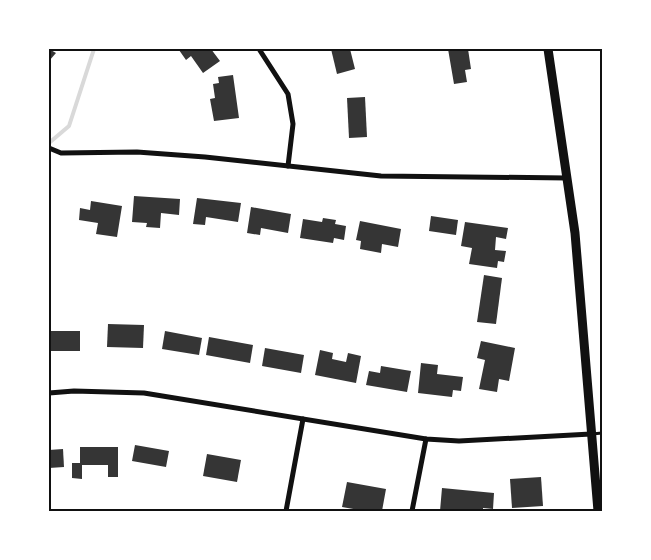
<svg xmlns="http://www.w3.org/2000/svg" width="651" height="560" font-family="'Archivo Narrow',sans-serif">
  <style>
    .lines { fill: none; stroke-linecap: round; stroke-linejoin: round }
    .stream { stroke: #d9d9d9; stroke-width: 4 }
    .building { fill: #353535 }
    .service { stroke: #111; stroke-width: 3 }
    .minor { stroke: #111; stroke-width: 5 }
    .primary { stroke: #111; stroke-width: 9 }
    .neatline { fill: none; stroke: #111; stroke-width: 2 }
  </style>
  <rect width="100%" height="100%" fill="#fff"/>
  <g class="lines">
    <polyline class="stream" points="49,143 69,126 94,49"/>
  </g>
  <g class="building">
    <polygon points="49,49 56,53 49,61"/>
    <polygon points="181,49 211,49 220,61 203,73 191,56 186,60 179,50"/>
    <polygon points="331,49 350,49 355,69 337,74"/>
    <polygon points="448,49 468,49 471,69 465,70 467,82 454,84"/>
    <polygon points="233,75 239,118 214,121 210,99 215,98 213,84 219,83 218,77"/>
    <polygon points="365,97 367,137 349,138 347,98"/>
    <polygon points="134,196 180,199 179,215 161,213 160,228 146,227 147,223 132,222"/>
    <polygon points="197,198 241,203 238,222 206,217 205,225 193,224"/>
    <polygon points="91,201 122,206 117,237 96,234 98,223 79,220 80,208 90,210"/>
    <polygon points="251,207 291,214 288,233 261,228 260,235 247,233"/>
    <polygon points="431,216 458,220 456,235 429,231"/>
    <polygon points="323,218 336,220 335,224 346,226 344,240 334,238 333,243 300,238 303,219 322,222"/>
    <polygon points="360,221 401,229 398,247 382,244 381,253 360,249 361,241 356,240"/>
    <polygon points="465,222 508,228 506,239 496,237 495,250 506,251 504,262 498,261 497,268 469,264 472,248 461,246"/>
    <polygon points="484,275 502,278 496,324 477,322"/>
    <polygon points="108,324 144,325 143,348 107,347"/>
    <rect x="49" y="331" width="31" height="20"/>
    <polygon points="165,331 202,338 199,355 162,349"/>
    <polygon points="209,337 253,345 250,363 206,355"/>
    <polygon points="481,341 515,348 509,381 499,379 497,392 479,389 485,360 477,358"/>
    <polygon points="265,348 304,355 301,373 262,366"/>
    <polygon points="320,350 333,353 332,359 346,362 348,353 361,356 356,383 315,375"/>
    <polygon points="421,363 438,365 437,374 463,377 461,391 453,390 452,397 418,393"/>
    <polygon points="381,366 411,371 407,392 366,385 369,371 380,373"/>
    <polygon points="135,445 169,451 166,467 132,461"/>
    <polygon points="80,447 118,447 118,477 108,477 108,465 82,465 82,479 72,478 72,463 80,463"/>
    <polygon points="63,449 64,467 49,468 49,450"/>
    <polygon points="207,454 241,460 237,482 203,476"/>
    <polygon points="541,477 543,506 512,508 510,479"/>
    <polygon points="347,482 386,489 382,511 358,511 359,510 342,507"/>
    <polygon points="442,488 494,493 493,509 483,508 483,511 440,511"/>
  </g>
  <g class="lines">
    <polyline class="service" points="592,434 602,433"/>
    <g class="minor">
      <polyline points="259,49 288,94 293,124 288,166"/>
      <polyline points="49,148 61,153 137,152 205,157 381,176 567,178"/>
      <polyline points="49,393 74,391 144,393 426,439 459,441 591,434"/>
      <polyline points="286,511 303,419"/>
      <polyline points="412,511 426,439"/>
    </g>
    <polyline class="primary" points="548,49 575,233 598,511"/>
  </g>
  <rect width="651" height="560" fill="none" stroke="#ffffff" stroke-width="100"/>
  <rect x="50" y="50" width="551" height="460" class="neatline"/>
</svg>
